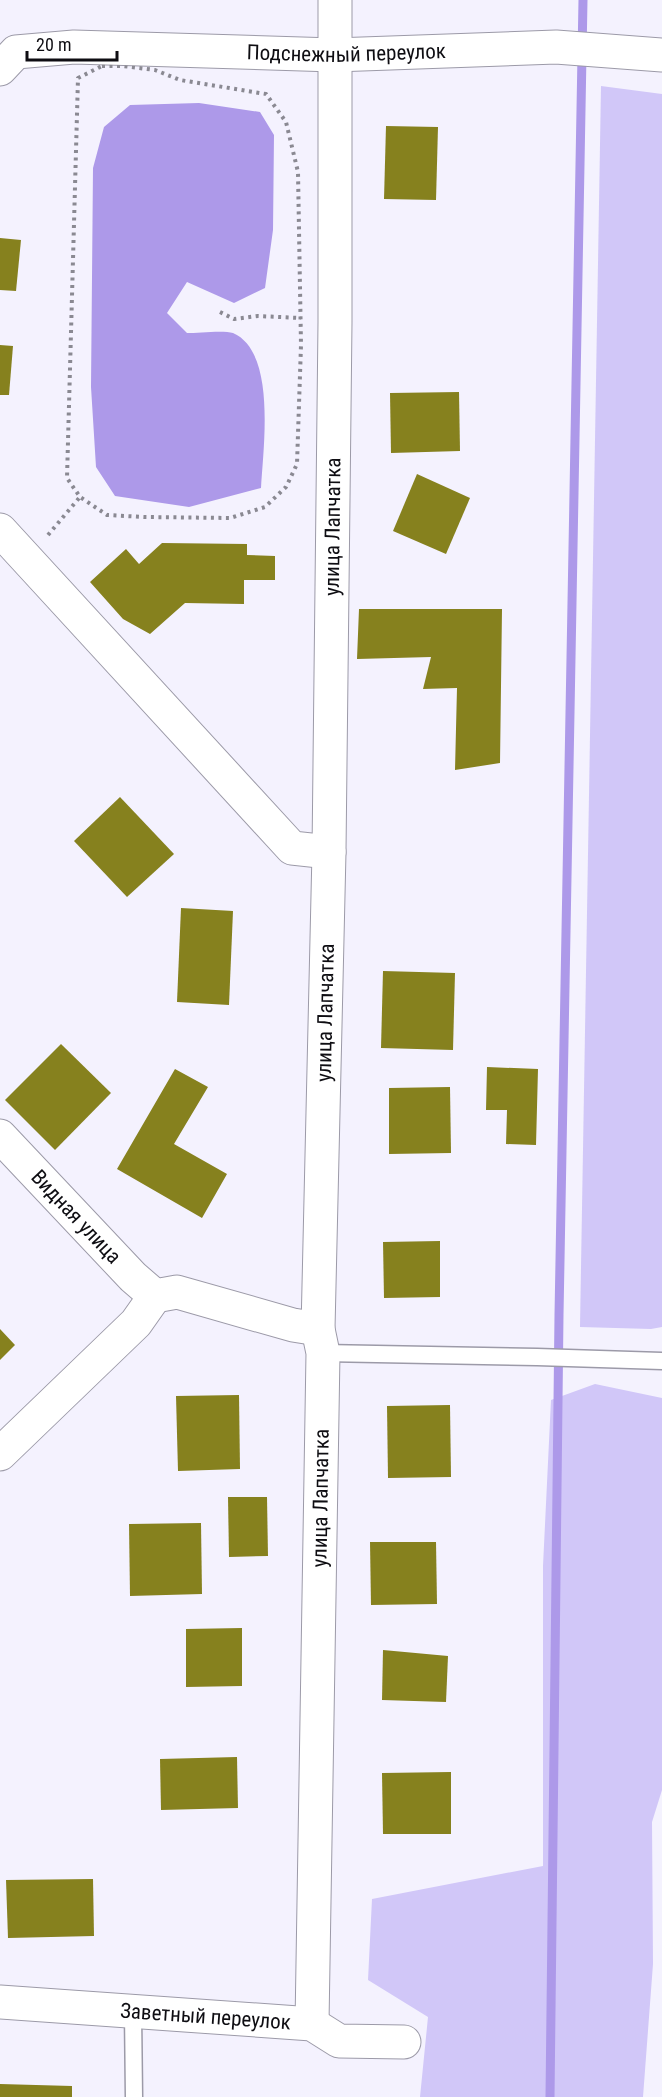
<svg xmlns="http://www.w3.org/2000/svg" width="662" height="2097" font-family="'Roboto Condensed',sans-serif">
  <style>
    .green { fill: #d1c7f8 }
    .water { fill: #ad99e9 }
    .lines { fill: none; stroke-linecap: round; stroke-linejoin: round }
    .stream { stroke: #ad99e9; stroke-width: 9 }
    .building { fill: #86811e }
    .lane-casing { stroke: #9c9aa8; stroke-width: 19 }
    .street-casing { stroke: #9c9aa8; stroke-width: 35 }
    .path { stroke: #8a8992; stroke-width: 4; stroke-dasharray: 3 4.5; stroke-linecap: butt }
    .lane { stroke: #fff; stroke-width: 16 }
    .street { stroke: #fff; stroke-width: 33 }
    .labels { text-anchor: middle; dominant-baseline: central; stroke-width: 4.5; stroke-linejoin: round; paint-order: stroke }
    .street-label { font-size: 21px; fill: #0e0d12; stroke: #fff }
  </style>
  <rect width="100%" height="100%" fill="#f4f2fe"/>
  <g class="green">
    <polygon points="601,86 662,94 662,1327 651,1329 580,1327"/>
    <polygon points="595,1384 662,1398 662,1790 652,1822 653,1964 643,2097 420,2097 428,2017 368,1980 372,1899 543,1866 543,1566 551,1400"/>
  </g>
  <path class="water" d="M 199,103 L 260,112 L 274,135 L 273,230 L 265,288 L 234,303 L 187,282 L 167,313 L 187,333 C 198,333 224,330 233,333 C 277,352 263,449 261,488 L 189,507 L 115,496 L 96,467 L 91,387 L 93,168 L 104,127 L 130,105 Z"/>
  <g class="lines">
    <polyline class="stream" points="550,2097 559,1315 583,0"/>
  </g>
  <g class="building">
    <polygon points="386,126 438,127 436,200 384,199"/>
    <polygon points="0,238 21,240 16,291 0,290"/>
    <polygon points="0,345 13,346 9,395 0,395"/>
    <polygon points="459,392 460,451 391,453 390,393"/>
    <polygon points="417,474 470,498 446,554 393,531"/>
    <polygon points="162,543 247,544 247,555 275,556 275,580 244,580 244,604 185,603 150,634 123,619 90,582 126,549 139,564"/>
    <polygon points="359,609 502,609 500,763 455,770 457,688 423,689 431,657 357,659"/>
    <polygon points="120,797 174,854 127,897 74,841"/>
    <polygon points="181,908 233,911 229,1005 177,1002"/>
    <polygon points="383,971 455,973 453,1050 381,1048"/>
    <polygon points="61,1044 111,1093 55,1150 5,1100"/>
    <polygon points="487,1067 538,1069 536,1145 506,1144 507,1110 486,1110"/>
    <polygon points="175,1069 208,1087 174,1144 227,1174 202,1218 117,1169"/>
    <polygon points="450,1087 451,1153 389,1154 389,1088"/>
    <polygon points="440,1241 440,1297 384,1298 383,1242"/>
    <polygon points="0,1329 15,1345 0,1360"/>
    <polygon points="239,1395 240,1469 178,1471 176,1396"/>
    <polygon points="450,1405 451,1477 388,1478 387,1406"/>
    <polygon points="228,1497 267,1497 268,1556 229,1557"/>
    <polygon points="201,1523 202,1594 130,1596 129,1524"/>
    <polygon points="370,1542 436,1542 437,1604 371,1605"/>
    <polygon points="242,1628 242,1686 186,1687 186,1629"/>
    <polygon points="383,1650 448,1656 446,1702 382,1700"/>
    <polygon points="237,1757 238,1808 161,1810 160,1759"/>
    <polygon points="451,1772 451,1834 383,1834 382,1773"/>
    <polygon points="93,1879 94,1936 8,1938 6,1880"/>
    <polygon points="0,2084 72,2086 72,2097 0,2097"/>
  </g>
  <g class="lines">
    <defs>
      <g id="lane">
        <polyline points="323,1353 537,1357 662,1361"/>
        <polyline points="133,2012 134,2097"/>
      </g>
      <g id="street">
        <path id="s1" d="M 0,69 L 16,52 L 74,47 L 334,55 L 556,47 L 662,55"/>
        <polyline points="0,530 292,848 329,852"/>
        <path id="s2" d="M 0,1136 L 133,1277 L 155,1296 L 177,1292 L 293,1325 L 318,1329"/>
        <polyline points="0,1454 136,1323 155,1296"/>
        <path id="s3" d="M 0,2002 L 312,2024 L 339,2041 L 404,2042"/>
        <path id="s4" d="M 312,2024 L 323,1353 L 318,1329 L 329,852 L 335,322 L 335,0"/>
      </g>
    </defs>
    <use href="#lane" class="lane-casing"/>
    <use href="#street" class="street-casing"/>
    <g class="path">
      <polygon points="102,66 123,66 155,70 180,80 266,94 286,122 298,172 301,345 297,464 286,487 265,507 230,518 145,517 107,515 80,497 67,478 78,78"/>
      <polyline points="220,312 234,319 258,316 301,318"/>
      <polyline points="48,535 80,497"/>
    </g>
    <use href="#lane" class="lane"/>
    <use href="#street" class="street"/>
  </g>
  <g class="labels">
    <g class="street-label">
      <text stroke="none"><textPath href="#s1" startOffset="354">Подснежный переулок</textPath></text>
      <text stroke="none"><textPath href="#s4" startOffset="1498">улица Лапчатка</textPath></text>
      <text stroke="none"><textPath href="#s4" startOffset="1012">улица Лапчатка</textPath></text>
      <text stroke="none"><textPath href="#s2" startOffset="111">Видная улица</textPath></text>
      <text stroke="none"><textPath href="#s4" startOffset="526">улица Лапчатка</textPath></text>
      <text stroke="none"><textPath href="#s3" startOffset="206">Заветный переулок</textPath></text>
    </g>
  </g>
  <path d="M27 51v9h90v-9" fill="none" stroke="#0e0d12" stroke-width="3"/>
  <text x="36" y="51" font-size="18" fill="#0e0d12" stroke="#ffffff" stroke-width="4.5" paint-order="stroke">20 m</text>
</svg>
